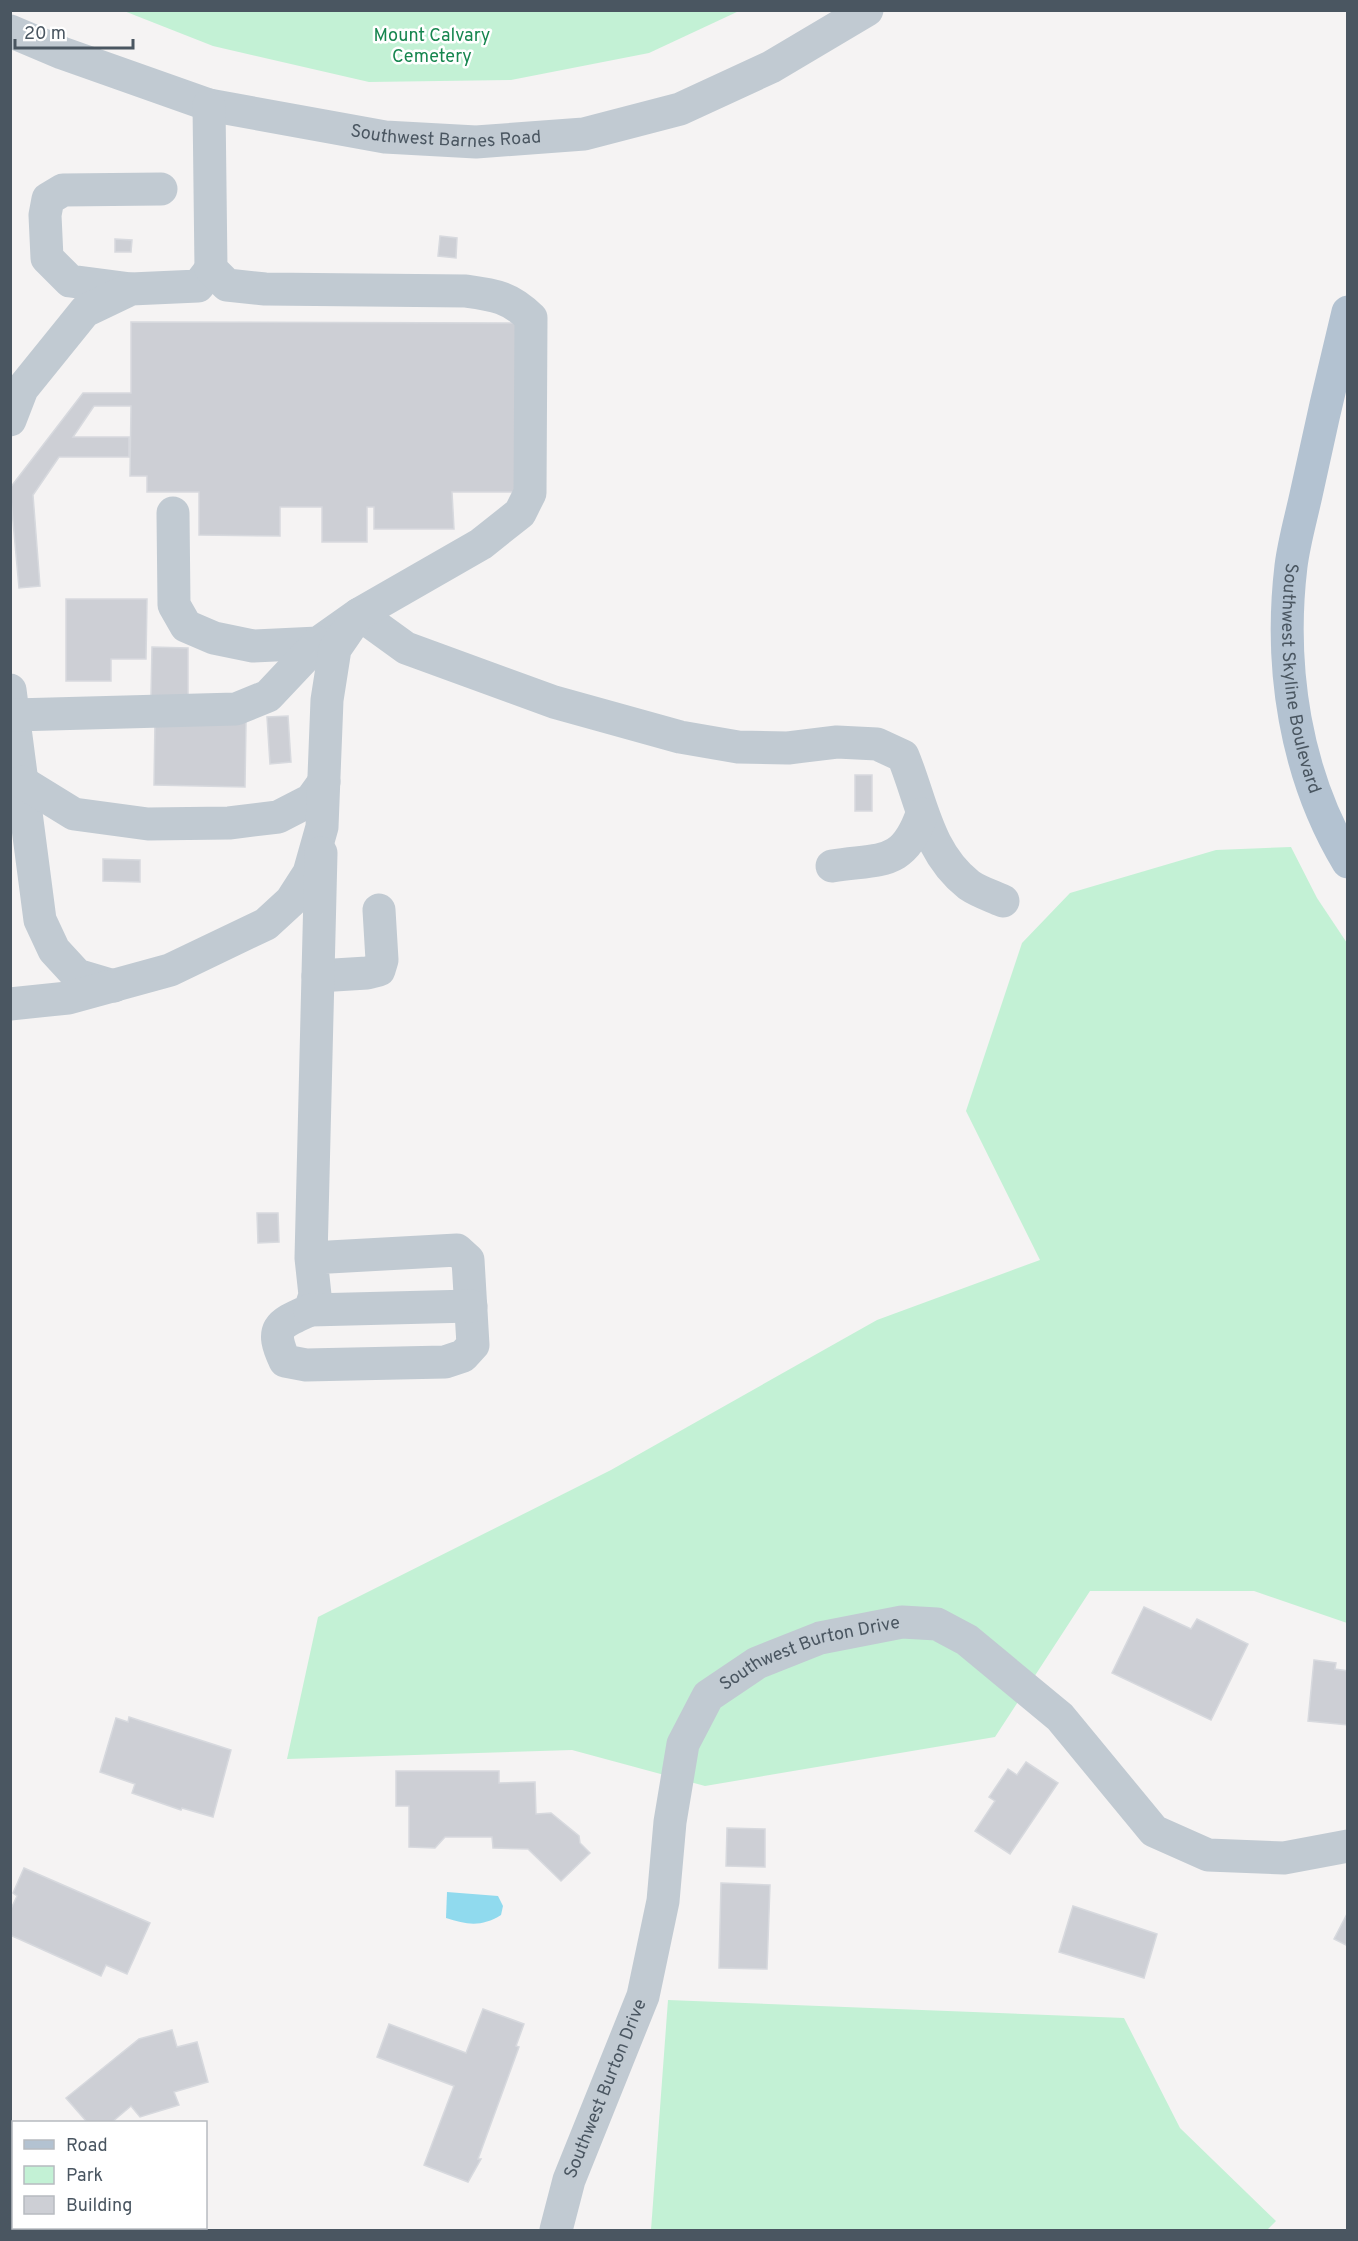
<svg xmlns="http://www.w3.org/2000/svg" width="1358" height="2241" font-family="Overpass,sans-serif">
  <style>
    .green { fill: #c3f1d5 }
    .water { fill: #90daee }
    .building { fill: #cdcfd5; stroke: #d7d9de; stroke-width: 1.5 }
    .lines { fill: none; stroke-linecap: round; stroke-linejoin: round }
    .minor { stroke: #c1cad2; stroke-width: 33 }
    .major { stroke: #b3c2d1; stroke-width: 33 }
    .labels { text-anchor: middle; dominant-baseline: central; stroke-width: 5; stroke-linejoin: round; paint-order: stroke }
    .park-label { font-size: 18px; fill: #17864f; stroke: #fff }
    .street-label { font-size: 18px; fill: #4a5661; stroke: #fff }
  </style>
  <rect width="100%" height="100%" fill="#f5f3f3"/>
  <g class="green">
    <polygon points="124,11 739,11 649,53 511,80 369,82 213,46"/>
    <polygon points="1291,847 1317,898 1347,943 1347,1623 1254,1591 1090,1591 995,1737 705,1786 572,1750 287,1759 318,1617 611,1470 877,1320 1040,1260 966,1111 1022,943 1070,893 1216,850"/>
    <polygon points="668,2000 1124,2018 1180,2128 1276,2221 1267,2230 651,2230"/>
  </g>
  <path class="water" d="M 447,1892 L 498,1896 L 503,1906 L 501,1915 C 482,1927 467,1925 446,1918 Z"/>
  <g class="building">
    <polygon points="440,236 457,238 456,258 438,256"/>
    <polygon points="115,239 132,240 131,252 115,252"/>
    <polygon points="131,322 521,323 521,492 452,492 454,529 374,529 374,507 367,507 367,542 322,542 322,507 280,507 280,536 199,535 199,492 147,492 147,476 130,476 131,406 94,406 73,437 129,437 129,457 59,457 33,495 40,586 19,588 10,488 83,393 131,393"/>
    <polygon points="66,599 147,599 146,659 111,659 111,681 66,681"/>
    <polygon points="152,647 188,648 188,696 151,696"/>
    <polygon points="288,716 291,762 270,764 267,717"/>
    <polygon points="155,720 246,722 245,787 154,785"/>
    <rect x="855" y="775" width="17" height="36"/>
    <polygon points="103,859 140,860 140,882 103,881"/>
    <polygon points="257,1213 278,1213 279,1242 258,1243"/>
    <polygon points="1144,1607 1191,1629 1197,1619 1248,1644 1211,1720 1112,1673"/>
    <polygon points="1314,1660 1336,1663 1335,1669 1348,1671 1348,1725 1308,1721"/>
    <polygon points="129,1717 231,1750 213,1817 182,1808 181,1810 132,1793 135,1784 100,1772 116,1718 128,1722"/>
    <polygon points="1026,1762 1058,1783 1010,1854 975,1831 995,1801 989,1797 1008,1769 1017,1775"/>
    <polygon points="396,1771 499,1771 499,1783 535,1782 536,1814 551,1813 579,1836 580,1843 590,1853 561,1881 528,1849 493,1848 492,1837 445,1837 435,1848 409,1847 409,1806 396,1806"/>
    <polygon points="727,1828 765,1829 765,1867 726,1866"/>
    <polygon points="24,1868 150,1923 127,1974 106,1965 101,1976 10,1935 10,1911 17,1896 13,1893"/>
    <polygon points="721,1883 770,1885 767,1969 719,1968"/>
    <polygon points="1073,1906 1157,1934 1144,1978 1059,1952"/>
    <polygon points="1348,1912 1348,1946 1334,1939"/>
    <polygon points="483,2009 524,2024 516,2046 519,2047 478,2159 481,2159 468,2182 424,2165 454,2086 377,2057 389,2024 466,2053"/>
    <polygon points="172,2030 177,2047 197,2042 208,2082 174,2092 179,2105 140,2117 131,2106 112,2122 87,2122 66,2098 139,2039"/>
    <rect x="136" y="2228" width="46" height="2"/>
  </g>
  <g class="lines">
    <g class="minor">
      <path id="s1" d="M 10,31 L 62,53 L 209,105 L 385,137 L 476,142 L 584,134 L 680,109 L 771,67 L 867,10"/>
      <polyline points="131,289 70,281 47,258 45,215 48,199 63,190 161,189"/>
      <polyline points="10,420 22,389 85,311 131,289 198,286 211,269"/>
      <path d="M 173,513 L 174,605 L 186,626 L 214,638 L 253,646 L 318,643 L 359,614 L 406,648 L 554,702 L 680,737 L 738,747 L 788,748 L 837,742 L 877,744 L 903,756 C 922,802 927,852 969,885 C 979,892 992,896 1003,901"/>
      <polyline points="10,690 40,920 54,950 77,975 114,986"/>
      <polyline points="14,715 236,709 268,696 318,643"/>
      <polyline points="22,782 74,814 148,824 229,823 278,817 311,800 324,782"/>
      <path d="M 832,866 C 882,858 903,867 922,814"/>
      <polyline points="318,976 367,973 379,970 382,960 379,910"/>
      <path d="M 10,1004 L 68,998 L 170,970 L 266,924 L 291,901 L 309,873 L 322,827 L 327,700 L 335,649 L 359,614 L 481,544 L 520,513 L 530,493 L 531,318 C 510,297 495,295 466,291 L 265,289 L 227,285 L 211,269 L 209,105"/>
      <path d="M 311,1258 L 315,1295 L 310,1310 C 279,1324 269,1327 285,1361 L 306,1365 L 445,1362 L 463,1356 L 473,1345 L 468,1260 L 457,1250 L 311,1258 L 321,853"/>
      <polyline points="310,1310 471,1306"/>
      <path id="s2" d="M 556,2230 L 569,2180 L 643,1996 L 663,1901 L 670,1822 L 683,1744 L 708,1696 L 757,1663 L 820,1638 L 902,1622 L 937,1624 L 967,1640 L 1060,1717 L 1154,1831 L 1208,1855 L 1284,1858 L 1348,1846"/>
    </g>
    <path class="major" id="s3" d="M 1348,312 C 1333,373 1319,434 1306,495 C 1301,518 1294,542 1291,566 C 1279,667 1295,774 1348,862"/>
  </g>
  <g class="labels">
    <g class="park-label">
      <text x="432" y="36">Mount Calvary<tspan x="432" dy="21">Cemetery</tspan></text>
    </g>
    <g class="street-label">
      <text stroke="none"><textPath href="#s1" startOffset="452">Southwest Barnes Road</textPath></text>
      <text stroke="none"><textPath href="#s3" startOffset="374">Southwest Skyline Boulevard</textPath></text>
      <text stroke="none"><textPath href="#s2" startOffset="672">Southwest Burton Drive</textPath></text>
      <text stroke="none"><textPath href="#s2" startOffset="150">Southwest Burton Drive</textPath></text>
    </g>
  </g>
  <rect width="1358" height="2241" fill="none" stroke="#4a5661" stroke-width="24"/>
  <rect x="12" y="2121" width="195" height="108" fill="#ffffff" stroke="#b7bbc0" stroke-width="1.5"/>
  <rect x="24" y="2140" width="30" height="9" fill="#b3c2d1" stroke="#b7bbc0" stroke-width="1.5"/>
  <text x="66" y="2151" font-size="18" fill="#4a5661">Road</text>
  <rect x="24" y="2166" width="30" height="18" fill="#c3f1d5" stroke="#b7bbc0" stroke-width="1.5"/>
  <text x="66" y="2181" font-size="18" fill="#4a5661">Park</text>
  <rect x="24" y="2196" width="30" height="18" fill="#cdcfd5" stroke="#b7bbc0" stroke-width="1.5"/>
  <text x="66" y="2211" font-size="18" fill="#4a5661">Building</text>
  <path d="M15 39v9h118v-9" fill="none" stroke="#4a5661" stroke-width="3"/>
  <text x="24" y="39" font-size="18" fill="#4a5661" stroke="#ffffff" stroke-width="4.5" paint-order="stroke">20 m</text>
</svg>
